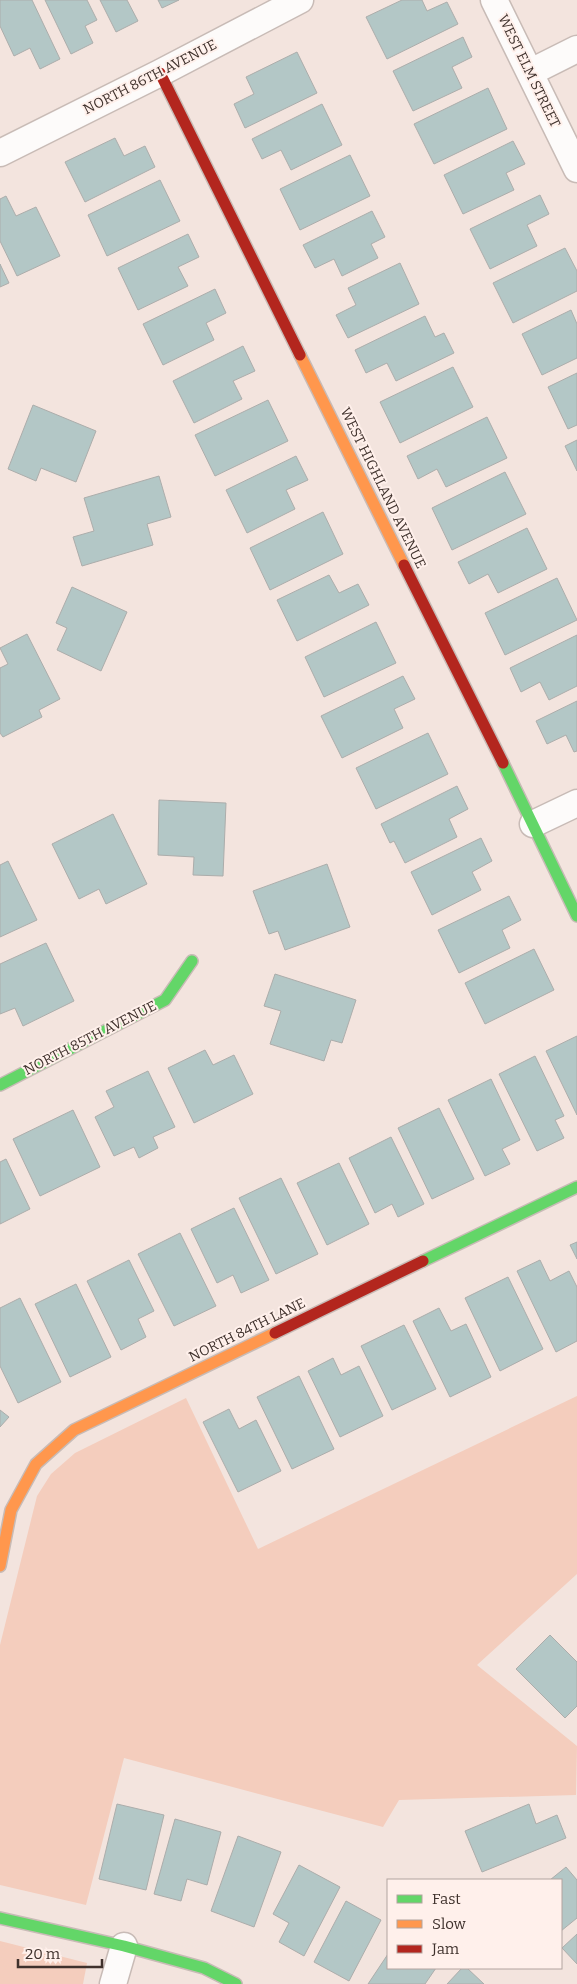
<svg xmlns="http://www.w3.org/2000/svg" width="577" height="1984" font-family="Bitter,serif">
  <style>
    .green { fill: #f4cdbd }
    .building { fill: #b3c7c6; stroke: #acadab }
    .lines { fill: none; stroke-linecap: round; stroke-linejoin: round }
    .street-casing { stroke: #c8bbb6; stroke-width: 29 }
    .fast-casing { stroke: #c8bbb6; stroke-width: 14 }
    .slow-casing { stroke: #c8bbb6; stroke-width: 14 }
    .jam-casing { stroke: #c8bbb6; stroke-width: 14 }
    .street { stroke: #fdfbfa; stroke-width: 26 }
    .fast { stroke: #63d668; stroke-width: 11 }
    .slow { stroke: #ff974d; stroke-width: 11 }
    .jam { stroke: #b3261e; stroke-width: 11 }
    .labels { text-anchor: middle; dominant-baseline: central; stroke-width: 4; stroke-linejoin: round; paint-order: stroke }
    .street-label { font-size: 14px; fill: #3f312c; stroke: #fff0eb }
  </style>
  <rect width="100%" height="100%" fill="#f3e4de"/>
  <g class="green">
    <polygon points="577,1396 577,1574 477,1665 577,1746 576,1795 399,1800 383,1827 124,1758 86,1905 0,1885 0,1645 37,1496 51,1474 75,1453 186,1398 258,1549"/>
    <polygon points="0,1941 87,1963 83,1984 0,1984"/>
  </g>
  <g class="building">
    <polygon points="0,0 32,0 60,59 40,69 30,48 14,56 0,26"/>
    <polygon points="45,0 87,0 97,20 85,26 93,43 71,54"/>
    <polygon points="100,0 127,0 138,21 116,32"/>
    <polygon points="158,0 179,0 162,8"/>
    <polygon points="402,0 422,0 427,11 447,2 458,24 387,59 366,17"/>
    <polygon points="463,37 472,57 452,67 462,88 413,111 393,71"/>
    <polygon points="297,52 317,93 245,128 234,104 254,94 246,77"/>
    <polygon points="488,88 507,129 434,164 414,124"/>
    <polygon points="322,104 342,145 291,170 281,150 262,159 252,139"/>
    <polygon points="115,138 124,156 145,146 155,167 85,202 65,162"/>
    <polygon points="513,141 525,164 506,173 514,190 463,214 444,175"/>
    <polygon points="350,155 370,196 300,230 280,189"/>
    <polygon points="160,180 180,221 107,256 88,215"/>
    <polygon points="540,195 549,214 527,225 537,246 490,269 470,229"/>
    <polygon points="6,196 16,216 36,207 60,256 17,276 0,241 0,199"/>
    <polygon points="372,211 385,237 371,244 378,258 342,276 334,259 315,268 303,245"/>
    <polygon points="188,234 199,257 178,267 188,286 138,310 118,268"/>
    <polygon points="565,248 577,271 577,291 513,323 493,283"/>
    <polygon points="400,263 419,304 348,338 336,315 356,305 348,288"/>
    <polygon points="0,264 9,283 0,287"/>
    <polygon points="215,289 226,313 206,323 214,340 163,365 143,324"/>
    <polygon points="571,310 577,324 577,358 542,375 522,334"/>
    <polygon points="425,316 435,337 444,333 454,353 396,381 387,363 366,373 355,350"/>
    <polygon points="243,346 255,371 233,381 242,399 194,423 173,381"/>
    <polygon points="453,367 473,407 400,443 380,402"/>
    <polygon points="577,373 577,425 568,429 548,387"/>
    <polygon points="268,400 288,441 215,476 195,435"/>
    <polygon points="33,405 96,431 76,482 41,468 36,481 8,469"/>
    <polygon points="487,417 507,458 446,487 437,469 418,479 407,456"/>
    <polygon points="577,440 577,471 565,446"/>
    <polygon points="296,456 308,480 286,490 295,509 247,533 226,490"/>
    <polygon points="505,472 526,514 452,550 432,508"/>
    <polygon points="159,476 171,517 147,524 153,545 82,566 73,537 94,531 84,498"/>
    <polygon points="323,512 343,554 270,590 250,548"/>
    <polygon points="527,528 547,569 498,593 488,574 469,584 458,562"/>
    <polygon points="329,575 339,593 358,584 369,605 297,641 277,600"/>
    <polygon points="557,578 577,620 505,655 485,613"/>
    <polygon points="72,587 127,612 101,671 57,650 67,628 56,623"/>
    <polygon points="376,622 396,663 324,697 305,657"/>
    <polygon points="27,634 60,699 39,710 42,717 3,737 0,733 0,668 8,664 0,648"/>
    <polygon points="577,635 577,686 549,700 540,682 521,692 510,668"/>
    <polygon points="403,676 415,699 394,709 403,728 342,758 321,716"/>
    <polygon points="577,701 577,751 574,752 566,735 547,744 536,721"/>
    <polygon points="428,733 448,774 376,809 356,768"/>
    <polygon points="457,786 468,809 449,819 457,837 405,863 394,841 390,843 381,824"/>
    <polygon points="159,800 226,803 223,876 193,875 194,857 158,855"/>
    <polygon points="113,814 147,884 106,904 99,889 79,899 52,844"/>
    <polygon points="481,838 492,861 472,872 481,890 432,915 411,872"/>
    <polygon points="8,861 37,920 0,937 0,865"/>
    <polygon points="327,864 350,927 285,950 278,931 269,934 253,891"/>
    <polygon points="509,896 521,920 502,930 510,948 459,973 438,930"/>
    <polygon points="46,943 74,1001 23,1026 15,1008 0,1014 0,964"/>
    <polygon points="534,949 554,990 485,1024 465,983"/>
    <polygon points="275,974 356,1000 342,1043 331,1040 324,1061 270,1044 281,1011 264,1006"/>
    <polygon points="577,1036 577,1115 546,1051"/>
    <polygon points="205,1050 213,1065 234,1055 253,1094 194,1123 168,1068"/>
    <polygon points="535,1056 564,1116 555,1120 564,1138 537,1151 499,1074"/>
    <polygon points="148,1071 175,1127 153,1137 158,1148 139,1158 134,1147 114,1156 95,1117 114,1107 106,1091"/>
    <polygon points="491,1079 520,1140 502,1149 510,1164 485,1176 448,1100"/>
    <polygon points="439,1108 474,1179 432,1199 398,1128"/>
    <polygon points="73,1110 100,1167 40,1196 13,1139"/>
    <polygon points="391,1137 424,1204 398,1217 392,1204 375,1213 349,1158"/>
    <polygon points="6,1159 30,1209 0,1224 0,1162"/>
    <polygon points="339,1163 369,1224 327,1245 297,1183"/>
    <polygon points="281,1178 318,1254 276,1274 239,1198"/>
    <polygon points="234,1208 269,1280 241,1293 233,1275 217,1283 191,1229"/>
    <polygon points="180,1233 216,1306 174,1326 138,1254"/>
    <polygon points="577,1242 577,1259 570,1245"/>
    <polygon points="129,1260 154,1311 138,1319 146,1337 121,1350 87,1281"/>
    <polygon points="540,1260 550,1281 569,1271 577,1287 577,1341 556,1352 517,1271"/>
    <polygon points="508,1277 543,1349 500,1371 465,1298"/>
    <polygon points="76,1284 111,1357 70,1377 35,1304"/>
    <polygon points="20,1298 61,1382 18,1403 0,1366 0,1308"/>
    <polygon points="439,1308 451,1331 466,1324 491,1377 450,1397 413,1321"/>
    <polygon points="404,1325 436,1389 392,1410 361,1346"/>
    <polygon points="333,1358 341,1375 359,1366 383,1416 340,1437 308,1371"/>
    <polygon points="299,1376 334,1449 292,1469 257,1397"/>
    <polygon points="229,1409 239,1429 256,1420 281,1471 238,1492 203,1422"/>
    <polygon points="0,1410 9,1417 0,1427"/>
    <polygon points="550,1635 577,1662 577,1706 565,1718 516,1669"/>
    <polygon points="117,1804 164,1815 146,1890 99,1879"/>
    <polygon points="529,1804 536,1824 557,1815 566,1838 482,1872 465,1831"/>
    <polygon points="175,1819 221,1832 207,1885 187,1879 181,1901 154,1894"/>
    <polygon points="238,1836 281,1852 254,1927 211,1911"/>
    <polygon points="299,1865 340,1887 304,1956 279,1942 289,1923 273,1914"/>
    <polygon points="566,1867 577,1880 577,1918 561,1931 561,1880 550,1880"/>
    <polygon points="346,1901 381,1920 349,1981 314,1962"/>
    <polygon points="577,1934 577,1964 562,1948"/>
    <polygon points="388,1954 388,1968 436,1968 425,1984 368,1984"/>
    <polygon points="462,1968 467,1968 484,1984 447,1984"/>
  </g>
  <g class="lines">
    <defs>
      <g id="street">
        <polyline points="494,0 577,169"/>
        <polyline points="531,72 577,49"/>
        <polyline points="0,153 160,73 300,0"/>
        <polyline points="533,824 577,803"/>
        <polyline points="113,1984 124,1946"/>
      </g>
      <g id="fast">
        <polyline points="503,763 577,916"/>
        <polyline points="0,1085 165,1000 192,961"/>
        <polyline points="423,1261 577,1187"/>
        <polyline points="0,1918 124,1946 204,1968 236,1984"/>
      </g>
      <g id="slow">
        <polyline points="300,355 404,565"/>
        <polyline points="0,1566 11,1510 36,1464 74,1430 275,1333"/>
      </g>
      <g id="jam">
        <polyline points="160,73 300,355"/>
        <polyline points="404,565 503,763"/>
        <polyline points="275,1333 423,1261"/>
      </g>
    </defs>
    <use href="#street" class="street-casing"/>
    <use href="#fast" class="fast-casing"/>
    <use href="#slow" class="slow-casing"/>
    <use href="#jam" class="jam-casing"/>
    <use href="#street" class="street"/>
    <use href="#fast" class="fast"/>
    <use href="#slow" class="slow"/>
    <use href="#jam" class="jam"/>
  </g>
  <g class="labels">
    <g class="street-label">
      <text transform="translate(529 71) rotate(64)">WEST ELM STREET</text>
      <text transform="translate(150 77) rotate(-27)">NORTH 86TH AVENUE</text>
      <text transform="translate(383 488) rotate(64)">WEST HIGHLAND AVENUE</text>
      <text transform="translate(90 1038) rotate(-27)">NORTH 85TH AVENUE</text>
      <text transform="translate(247 1330) rotate(-26)">NORTH 84TH LANE</text>
    </g>
  </g>
  <rect x="387" y="1879" width="175" height="90" fill="#fff0eb" stroke="#b2a49f"/>
  <rect x="397" y="1895" width="25" height="8" fill="#63d668" stroke="#b2a49f"/>
  <text x="432" y="1904" font-size="15" fill="#3f312c">Fast</text>
  <rect x="397" y="1920" width="25" height="8" fill="#ff974d" stroke="#b2a49f"/>
  <text x="432" y="1929" font-size="15" fill="#3f312c">Slow</text>
  <rect x="397" y="1945" width="25" height="8" fill="#b3261e" stroke="#b2a49f"/>
  <text x="432" y="1954" font-size="15" fill="#3f312c">Jam</text>
  <path d="M18 1959v8h84v-8" fill="none" stroke="#3f312c" stroke-width="2.5"/>
  <text x="25" y="1959" font-size="15" fill="#3f312c" stroke="#fff0eb" stroke-width="4" paint-order="stroke">20 m</text>
</svg>
